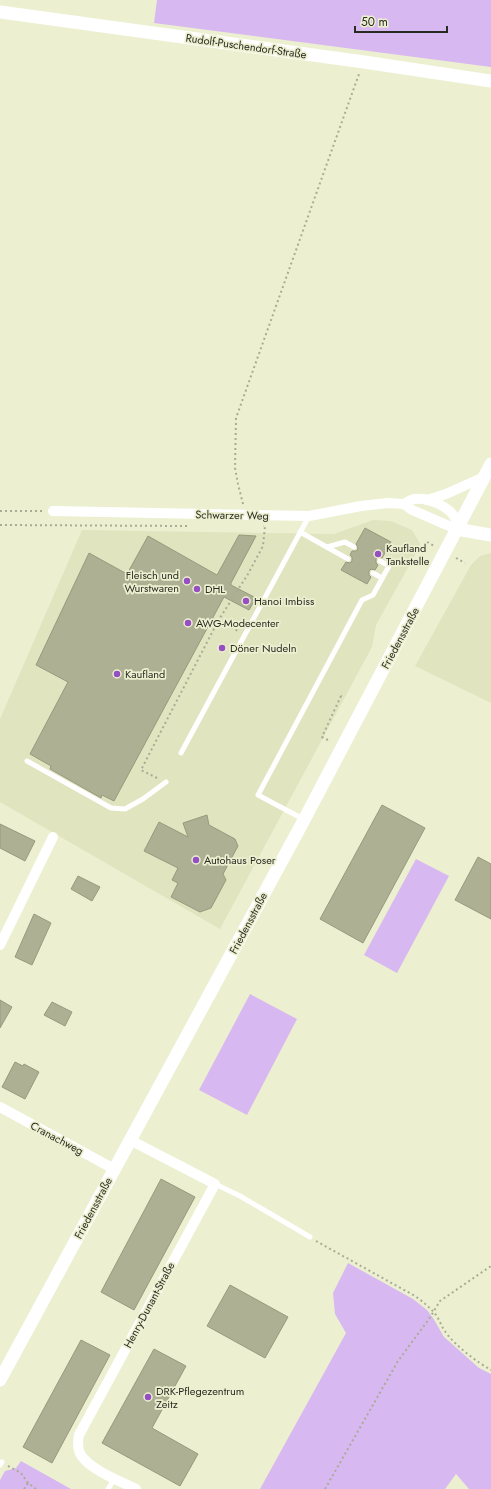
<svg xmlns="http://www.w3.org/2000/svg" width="491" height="1489" font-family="Jost,sans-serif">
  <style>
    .built { fill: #e0e4bf }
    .green { fill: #d8b8f0 }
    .building { fill: #adb092; stroke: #979a7d }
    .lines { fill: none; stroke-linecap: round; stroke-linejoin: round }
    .path { stroke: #a9ac94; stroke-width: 2; stroke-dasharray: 2 3; stroke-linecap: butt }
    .service { stroke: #fff; stroke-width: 5 }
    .minor { stroke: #fff; stroke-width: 10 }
    .tertiary { stroke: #fff; stroke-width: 13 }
    .poi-dot { fill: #954fc2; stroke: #ecf0d1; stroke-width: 1.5 }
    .labels { text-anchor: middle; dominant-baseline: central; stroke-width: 3.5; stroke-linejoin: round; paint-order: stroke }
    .street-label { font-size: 11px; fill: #2a2b20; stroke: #ecf0d1 }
    .poi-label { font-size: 11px; fill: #2a2b20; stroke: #ecf0d1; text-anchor: start }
  </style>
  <rect width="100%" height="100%" fill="#ecf0d1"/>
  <g class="built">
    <polygon points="373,520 391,521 412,530 420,543 420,546 376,625 372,647 220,929 0,802 0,719 82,530 334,534"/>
    <polygon points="491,553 491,703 415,666 471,565 480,556"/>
  </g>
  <g class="green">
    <polygon points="157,0 491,0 491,67 154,23"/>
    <polygon points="416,859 449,876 397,973 364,955"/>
    <polygon points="250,994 297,1019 247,1115 199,1090"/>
    <polygon points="348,1263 413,1299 427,1310 433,1318 444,1337 452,1344 479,1368 491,1374 491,1489 469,1489 456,1474 445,1489 260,1489 346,1333 335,1314 333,1293"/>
    <polygon points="21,1461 71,1489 0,1489 0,1480 5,1471 16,1468"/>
  </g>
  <g class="building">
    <polygon points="365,528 391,542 382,558 378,557 376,559 376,563 378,565 375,570 371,569 369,571 369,575 371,577 367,584 341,570 346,562 350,563 352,561 352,557 350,555 352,551 356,551 358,549 356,544"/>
    <polygon points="239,535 256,536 231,583 231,585 256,598 249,610 224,597 114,801 102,795 101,798 50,769 51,766 30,754 68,682 36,665 89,553 127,574 148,536 217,575"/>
    <polygon points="382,805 425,828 363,943 320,919"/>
    <polygon points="207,815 209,825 235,839 238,846 223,874 226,880 211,908 200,912 171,897 178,883 172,880 178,868 144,851 159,822 188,837 183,823"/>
    <polygon points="0,824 35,841 25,861 0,848"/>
    <polygon points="478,857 491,864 491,919 455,900"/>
    <polygon points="78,876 100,887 92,901 71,889"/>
    <polygon points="34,914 51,923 32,965 15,957"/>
    <polygon points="0,1000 12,1007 0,1028"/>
    <polygon points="52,1002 72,1012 65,1026 44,1015"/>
    <polygon points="15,1062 23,1066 24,1064 39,1072 25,1099 2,1087"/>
    <polygon points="161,1179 195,1197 134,1310 101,1292"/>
    <polygon points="230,1285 288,1317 265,1358 207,1326"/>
    <polygon points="81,1340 110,1355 52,1463 23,1447"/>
    <polygon points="154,1349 186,1366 152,1428 198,1454 180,1486 102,1443"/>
  </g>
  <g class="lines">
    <g class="path">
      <polyline points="243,504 238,484 235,468 236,418 359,74"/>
      <polyline points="0,511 43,511"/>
      <polyline points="0,525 187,526"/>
      <polyline points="427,542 434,546"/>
      <polyline points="456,558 465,563"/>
      <polyline points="213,619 238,631"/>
      <polyline points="328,740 322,737 341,696 338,695"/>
      <polyline points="157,778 141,770 218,621 248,574 263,546 265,526 263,526"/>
      <path d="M 316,1241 L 415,1296 C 423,1302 430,1307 436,1315 C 440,1321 442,1328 447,1334 C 457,1347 477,1362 491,1370"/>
      <polyline points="8,1466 21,1473 28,1483 36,1489"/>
      <polyline points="24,1489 28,1483"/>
      <polyline points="325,1489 398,1361 429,1319 440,1301 491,1266"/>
    </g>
    <g class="service">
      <polyline points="300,532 348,559"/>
      <polyline points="327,547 345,542 354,547"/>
      <polyline points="373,573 382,578"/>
      <polyline points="181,753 309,516"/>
      <polyline points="27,761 111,808 125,809 143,799 166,782"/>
      <polyline points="303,819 258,795 362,600 373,595 389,566 380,561"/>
      <polyline points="215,1184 240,1196 310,1237"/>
      <polyline points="0,1465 2,1462"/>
      <polyline points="108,1489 115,1478"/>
    </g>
    <g class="minor">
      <polyline points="427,500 446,494 484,477"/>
      <path d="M 53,511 L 309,516 L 361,506 L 388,503 L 404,504 L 412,510 L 456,529 C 456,527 457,523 456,520 C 451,507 428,497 415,499 C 411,499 408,502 404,504"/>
      <polyline points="0,945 53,837"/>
      <polyline points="0,1107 114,1169"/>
      <path d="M 130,1140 L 215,1184 L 79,1435 C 77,1444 77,1452 84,1459 C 96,1472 120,1481 136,1489"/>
    </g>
    <g class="tertiary">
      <polyline points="0,12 364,62 491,81"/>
      <polyline points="456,529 491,535"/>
      <polyline points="0,1380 304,820 491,464"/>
    </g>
  </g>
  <g class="poi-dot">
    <circle cx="378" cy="554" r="4"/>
    <circle cx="187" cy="581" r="4"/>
    <circle cx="197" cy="589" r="4"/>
    <circle cx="246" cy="601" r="4"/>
    <circle cx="188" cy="623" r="4"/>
    <circle cx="222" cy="648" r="4"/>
    <circle cx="117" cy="674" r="4"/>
    <circle cx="196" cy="860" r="4"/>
    <circle cx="148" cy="1397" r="4"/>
  </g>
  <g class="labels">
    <g class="street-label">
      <text transform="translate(246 46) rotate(8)">Rudolf-Puschendorf-Straße</text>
      <text transform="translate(232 515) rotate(1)">Schwarzer Weg</text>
      <text transform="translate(400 638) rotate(-62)">Friedensstraße</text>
      <text transform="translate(248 923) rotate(-62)">Friedensstraße</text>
      <text transform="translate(57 1138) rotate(28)">Cranachweg</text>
      <text transform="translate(93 1208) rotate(-62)">Friedensstraße</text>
      <text transform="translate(149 1305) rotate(-62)">Henry-Dunant-Straße</text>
    </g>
    <g class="poi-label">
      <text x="386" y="548">Kaufland<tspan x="386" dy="13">Tankstelle</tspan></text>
      <text x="179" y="575" text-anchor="end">Fleisch und<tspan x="179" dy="13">Wurstwaren</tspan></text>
      <text x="205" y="589">DHL</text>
      <text x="254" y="601">Hanoi Imbiss</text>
      <text x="196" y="623">AWG-Modecenter</text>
      <text x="230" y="648">Döner Nudeln</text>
      <text x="125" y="674">Kaufland</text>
      <text x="204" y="860">Autohaus Poser</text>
      <text x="156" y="1391">DRK-Pflegezentrum<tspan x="156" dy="13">Zeitz</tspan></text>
    </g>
  </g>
  <path d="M355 26v6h92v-6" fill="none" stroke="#2a2b20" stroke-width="2"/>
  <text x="361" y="26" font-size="12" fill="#2a2b20" stroke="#ecf0d1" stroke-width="3" paint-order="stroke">50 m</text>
</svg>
